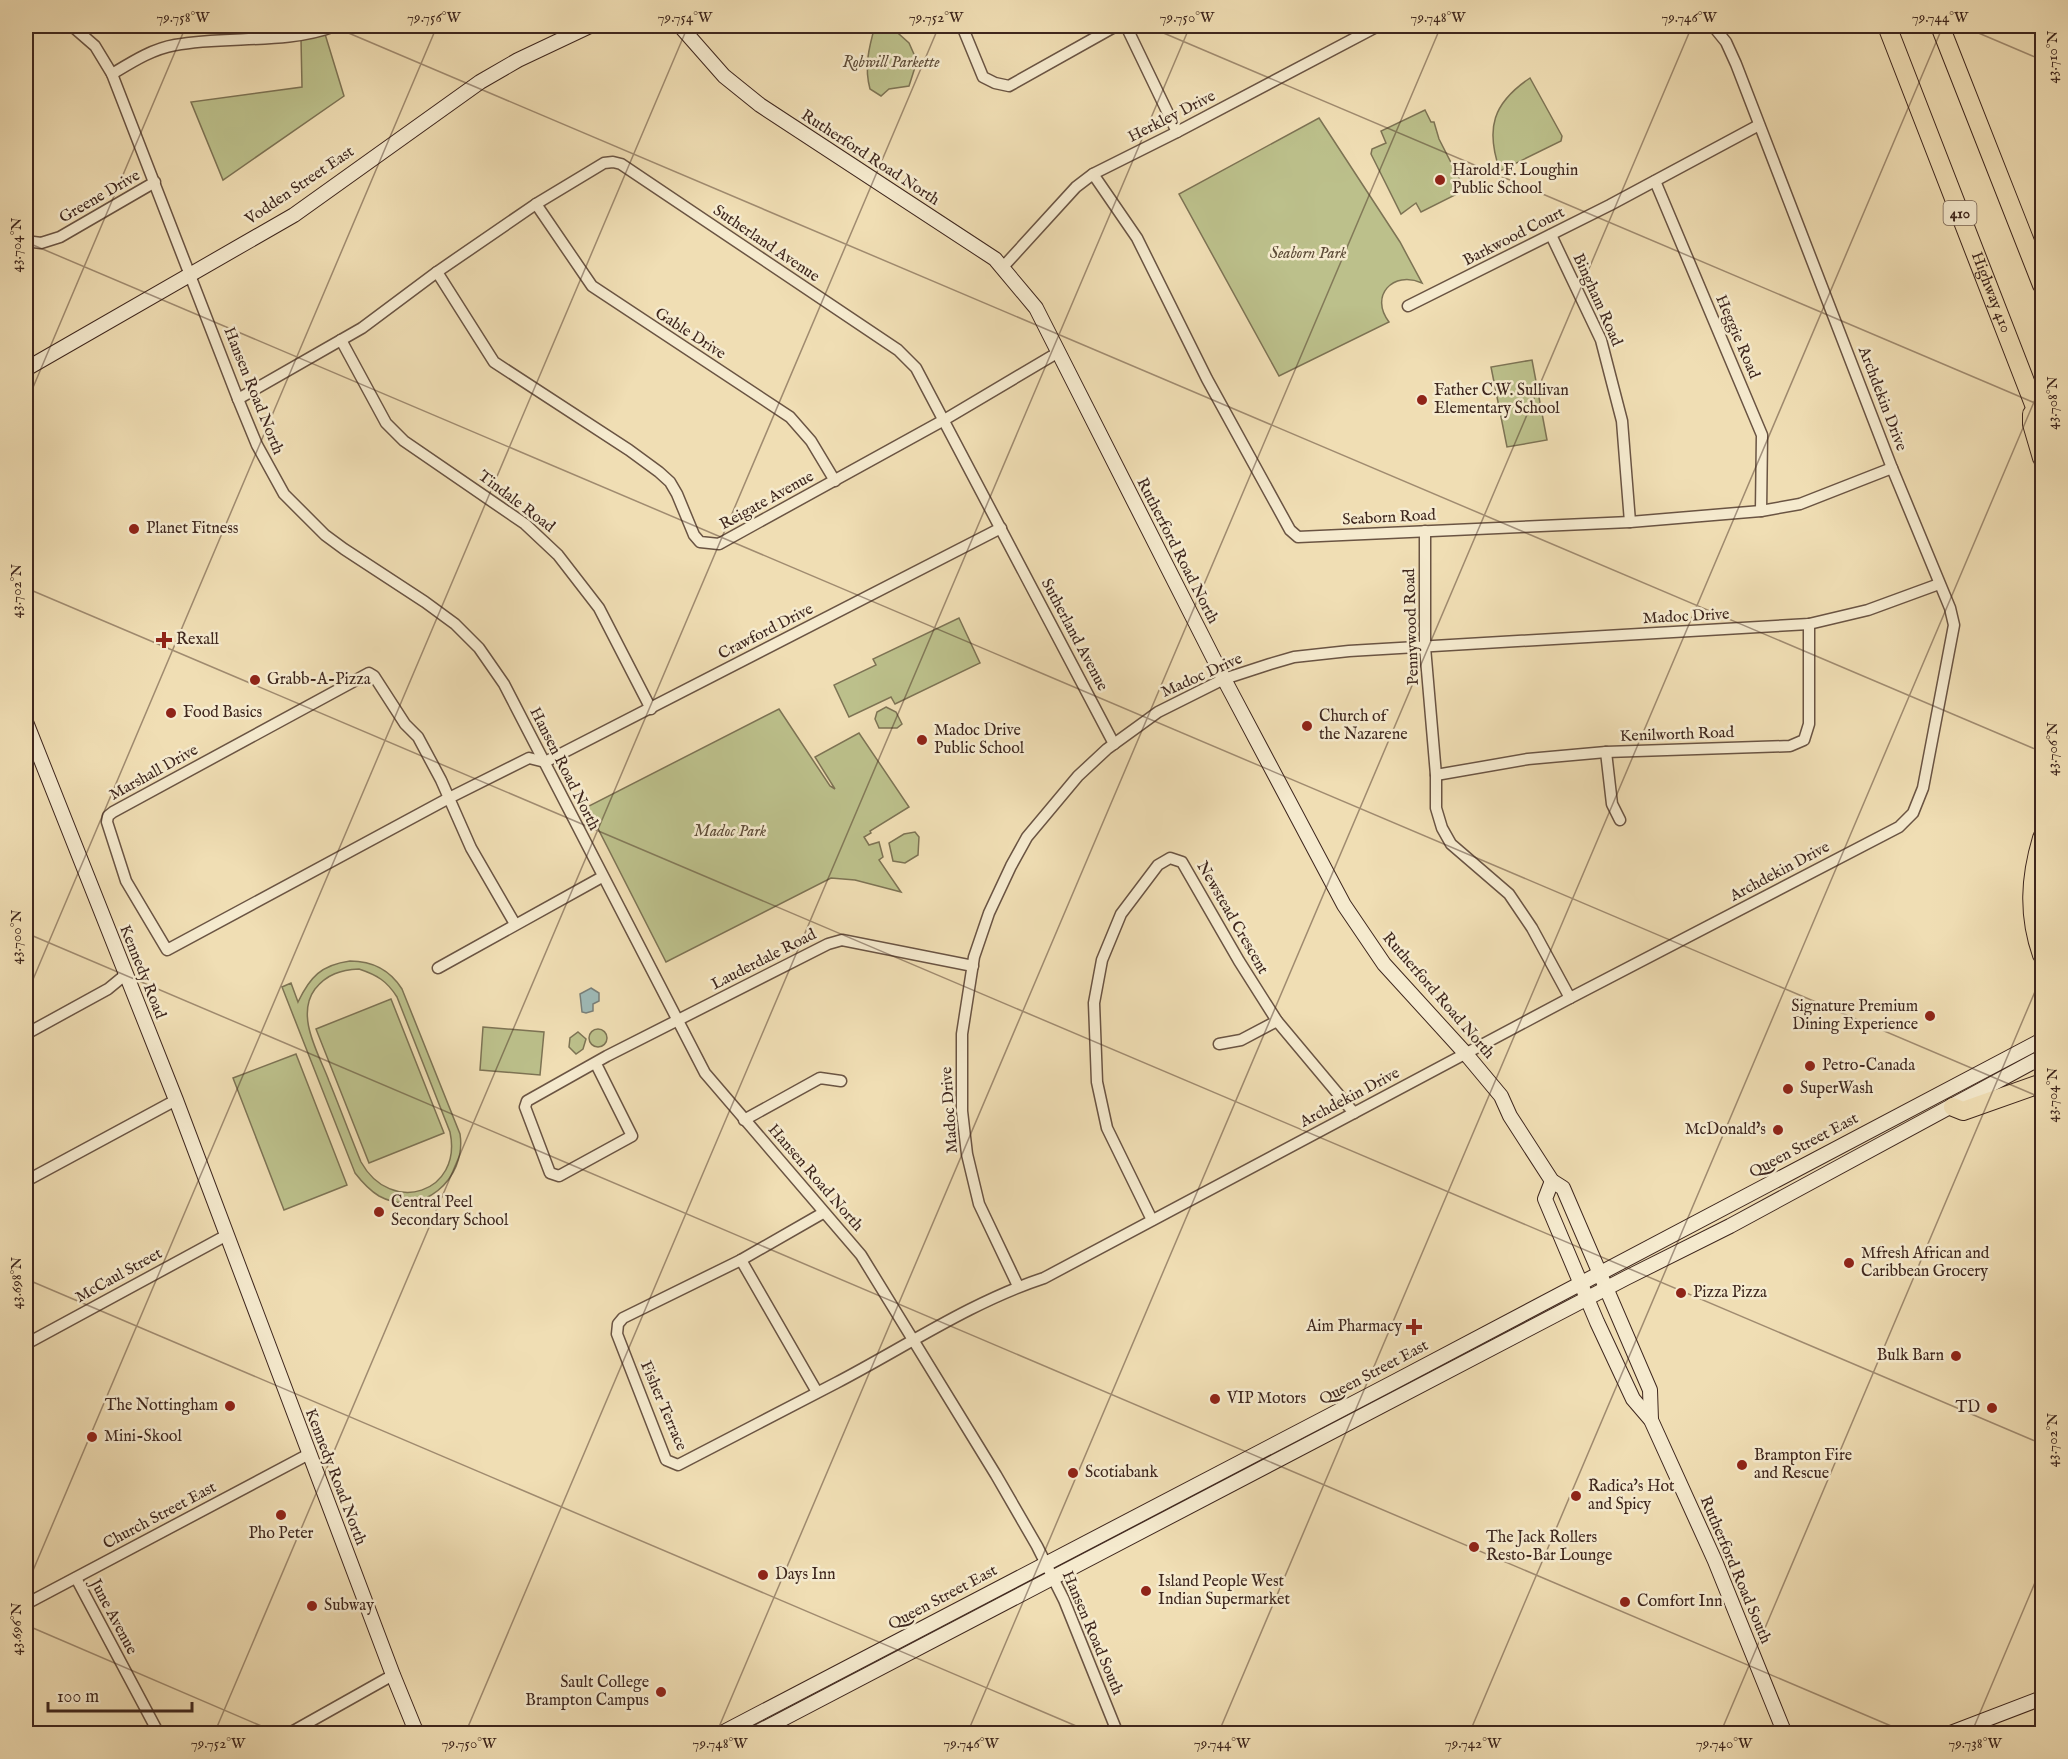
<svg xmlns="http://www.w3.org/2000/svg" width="2068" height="1759" font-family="'IM FELL English',serif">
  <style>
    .green { fill: #bcc08b; stroke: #7d7354; stroke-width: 1.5; fill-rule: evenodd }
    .water { fill: #9ebab7; stroke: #787f79; stroke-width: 1.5 }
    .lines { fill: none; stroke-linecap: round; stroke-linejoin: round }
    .street-casing { stroke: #6a5443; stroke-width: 13 }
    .secondary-casing { stroke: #3e261d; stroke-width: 16 }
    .highway-casing { stroke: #3e261d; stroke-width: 20 }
    .street { stroke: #f5eace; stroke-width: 10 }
    .secondary { stroke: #f5eace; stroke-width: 14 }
    .highway { stroke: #f0deb4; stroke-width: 18 }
    .ticks { fill: none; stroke: #3e261d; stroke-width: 1.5; stroke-opacity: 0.45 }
    .poi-dot { fill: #8f2418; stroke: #f5eace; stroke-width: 2 }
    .labels { text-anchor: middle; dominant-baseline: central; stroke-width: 5; stroke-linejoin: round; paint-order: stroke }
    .shield { fill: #f5eace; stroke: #756152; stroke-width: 1.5 }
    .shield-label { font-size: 15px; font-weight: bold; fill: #3e261d }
    .park-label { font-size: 16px; font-style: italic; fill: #5e4c38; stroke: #f5eace }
    .street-label { font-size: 16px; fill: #3e261d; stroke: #f5eace }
    .poi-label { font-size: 16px; fill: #3e261d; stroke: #f5eace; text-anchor: start }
    .neatline { fill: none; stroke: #3e261d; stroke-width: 2 }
    .ticks-label { font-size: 15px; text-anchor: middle; fill: #3e261d }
  </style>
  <rect width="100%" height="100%" fill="#f0deb4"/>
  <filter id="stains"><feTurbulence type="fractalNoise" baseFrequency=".00333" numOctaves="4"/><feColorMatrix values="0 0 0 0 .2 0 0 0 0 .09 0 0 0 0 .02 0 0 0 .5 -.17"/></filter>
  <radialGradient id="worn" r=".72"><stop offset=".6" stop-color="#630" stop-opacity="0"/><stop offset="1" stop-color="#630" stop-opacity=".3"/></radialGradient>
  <g class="green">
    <path d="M 875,26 L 890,26 L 909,43 L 917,61 L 909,86 L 889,89 L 881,96 L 870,89 C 864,67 869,47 875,26 Z"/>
    <polygon points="325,34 344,96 223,180 191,102 302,87 301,39"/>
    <path d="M 1530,78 L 1562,136 L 1561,141 L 1500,171 C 1485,128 1493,103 1530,78 Z"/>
    <polygon points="1425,110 1431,122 1434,122 1439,139 1465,190 1421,212 1416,203 1401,214 1371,154 1372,149 1386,143 1381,131"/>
    <path d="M 1319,118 L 1400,242 L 1422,283 C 1393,270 1369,296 1389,322 L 1279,376 L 1179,194 Z"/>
    <polygon points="1532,360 1547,440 1507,447 1491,367"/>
    <polygon points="959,618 980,663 895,704 891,697 849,717 834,685 876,665 873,659"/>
    <polygon points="886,707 896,712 902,724 897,728 879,728 875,719 877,712"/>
    <polygon points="779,709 830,786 835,789 815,757 859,733 909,807 870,831 871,833 864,837 869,845 879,842 883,857 879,860 901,892 855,880 831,878 666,962 587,807"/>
    <polygon points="915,832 919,837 918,855 905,863 893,861 889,843 904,834"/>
    <path d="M 350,961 C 372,961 390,970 402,989 L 460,1134 C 467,1179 421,1219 379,1196 C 369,1190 362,1182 355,1173 L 282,987 L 291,983 L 298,1002 C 310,977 321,965 350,961 ZM 359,969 C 377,975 387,981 397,997 L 450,1132 C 463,1193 391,1216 361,1162 C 350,1135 340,1108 329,1081 C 319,1054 295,1016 315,989 C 327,974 341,970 359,969 Z"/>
    <polygon points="391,999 444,1133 369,1163 316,1029"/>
    <polygon points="483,1027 544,1032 540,1075 480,1070"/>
    <circle cx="598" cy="1038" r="9"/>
    <polygon points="578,1032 586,1039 583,1049 576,1054 569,1047 570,1038"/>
    <polygon points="296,1054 347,1185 284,1210 233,1078"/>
  </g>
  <polygon class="water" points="591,988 599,993 599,1001 593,1004 593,1011 586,1013 582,1012 580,994"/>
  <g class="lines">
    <defs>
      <g id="street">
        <polyline points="72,26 95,46 112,74 238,399 257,445 284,494 325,535 344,549 425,602 455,624 479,648 504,684 705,1073 861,1255 996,1475 1037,1546 1064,1600 1118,1734"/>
        <polyline points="962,26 983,77 995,83 1009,86 1116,26"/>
        <polyline points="1126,26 1177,132"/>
        <path d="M 112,74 C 132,62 152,49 175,45 C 227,35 285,45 335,26"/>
        <polyline points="1093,174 1137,238 1207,379 1290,530 1298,537 1630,522 1761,511 1800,504 1892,468"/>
        <polyline points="1655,181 1762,435 1761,511"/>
        <polyline points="536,204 592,286 790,417 811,441 835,481"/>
        <polyline points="1551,235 1601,340 1622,421 1630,522"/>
        <polyline points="26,241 41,243 60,237 155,182"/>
        <polyline points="1003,267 1076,187 1093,174 1177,132 1378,26"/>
        <polyline points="437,272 494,362 629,450 659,472 670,482 677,494 694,535 700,542 719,544 944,420 1057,353"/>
        <polyline points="1408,306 1610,205 1759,125"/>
        <polyline points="341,340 386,423 404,441 525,524 558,555 599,608 651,709"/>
        <polyline points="238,399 362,328 437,272 536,204 604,163 613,162 621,164 898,350 916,368 1114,744"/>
        <polyline points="1425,531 1425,647 1436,775 1436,808 1442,828 1451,844 1509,894 1532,928 1570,998"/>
        <polyline points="1606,752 1612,804 1620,820"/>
        <polyline points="545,762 1001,528"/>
        <polyline points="1436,775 1528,759 1606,752 1790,746 1804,740 1809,724 1809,624"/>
        <polyline points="515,924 471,848 441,780 418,737 405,724 374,676 369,673 113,812 108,816 107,822 126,881 167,950 449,798 529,758 545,762"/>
        <polyline points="438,968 602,877"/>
        <polyline points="26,1034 108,989 125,975"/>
        <polyline points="1219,1044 1241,1040 1277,1021"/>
        <polyline points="596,1064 632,1136 559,1176 550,1173 525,1107 527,1101 607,1056 828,944 842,940 973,966"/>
        <polyline points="744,1120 820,1078 841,1081"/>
        <polyline points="26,1181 176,1100"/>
        <path d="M 823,1213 L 741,1260 L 623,1318 L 618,1324 L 617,1334 L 666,1460 L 678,1465 C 731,1438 783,1410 836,1383 C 905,1347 971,1302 1044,1278 L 1570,998 L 1899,827 L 1913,813 L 1923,788 L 1954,625 L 1950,608 L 1892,468 L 1736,64 L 1726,42 L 1713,26"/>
        <polyline points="1152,1220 1107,1128 1097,1082 1094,1003 1102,960 1121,914 1158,865 1170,858 1182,862 1239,961 1277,1021 1354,1113"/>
        <polyline points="741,1260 817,1392"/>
        <polyline points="1018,1286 979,1204 967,1154 962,1111 962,1034 974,957 989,913 1011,866 1027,837 1078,776 1107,749 1158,712 1224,679 1270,664 1294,657 1349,651 1809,624 1868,610 1939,584"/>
        <polyline points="26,1344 227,1235"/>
        <polyline points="76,1578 159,1734"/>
        <polyline points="26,1604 309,1454"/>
        <polyline points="288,1734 393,1675"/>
      </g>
      <g id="secondary">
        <polyline points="680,26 724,76 760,105 995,259 1036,308 1224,679 1344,905 1384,964 1466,1054 1501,1096 1510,1116 1552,1181 1563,1188 1650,1390 1651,1420"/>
        <polyline points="26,369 294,215 480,82 518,60 590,26"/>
        <polyline points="26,722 176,1100 393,1675 415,1729 420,1734"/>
        <polyline points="1552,1181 1545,1199 1597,1322 1633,1399 1651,1420 1715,1561 1785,1734"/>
        <polyline points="720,1734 1394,1382 2042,1040"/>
        <polyline points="754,1734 1626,1278 1730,1226 2042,1057"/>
        <polyline points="1948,1734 2042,1698"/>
      </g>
      <g id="highway">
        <path id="s1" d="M 1887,26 L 2042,425"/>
        <polyline points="1940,26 2042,285"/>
        <polyline points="2032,414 2032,424 2042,458"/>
        <path d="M 2042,838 C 2030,878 2028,915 2042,955"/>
        <polyline points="1953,1107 1963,1111 2042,1083"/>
      </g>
    </defs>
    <use href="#street" class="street-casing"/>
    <use href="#secondary" class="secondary-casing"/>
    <use href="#highway" class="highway-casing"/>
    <use href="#street" class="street"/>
    <use href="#secondary" class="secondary"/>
    <use href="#highway" class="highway"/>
  </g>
  <path class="ticks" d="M 332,26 L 2042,752M 1147,26 L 2042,406M 1962,26 L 2042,60M 26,242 L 2042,1098M 26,404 L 186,26M 26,588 L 2042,1444M 26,933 L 1910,1734M 26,996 L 437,26M 26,1279 L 1095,1734M 26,1587 L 688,26M 26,1625 L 280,1734M 214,1734 L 939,26M 465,1734 L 1190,26M 716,1734 L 1441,26M 967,1734 L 1692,26M 1218,1734 L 1943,26M 1469,1734 L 2042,383M 1720,1734 L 2042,975M 1971,1734 L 2042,1566"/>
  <g class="poi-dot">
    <circle cx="1440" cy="180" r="6"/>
    <circle cx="1422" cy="400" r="6"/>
    <circle cx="134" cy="529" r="6"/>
    <path d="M161 631h6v6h6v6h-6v6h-6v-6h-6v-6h6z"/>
    <circle cx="255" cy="680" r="6"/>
    <circle cx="171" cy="713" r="6"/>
    <circle cx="1307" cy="726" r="6"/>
    <circle cx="922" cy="740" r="6"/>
    <circle cx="1930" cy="1016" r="6"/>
    <circle cx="1810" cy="1066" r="6"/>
    <circle cx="1788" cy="1089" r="6"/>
    <circle cx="1778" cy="1130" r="6"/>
    <circle cx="379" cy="1212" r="6"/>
    <circle cx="1849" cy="1263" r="6"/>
    <circle cx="1681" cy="1293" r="6"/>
    <path d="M1411 1318h6v6h6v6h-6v6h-6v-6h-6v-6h6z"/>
    <circle cx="1956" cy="1356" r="6"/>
    <circle cx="1215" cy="1399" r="6"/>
    <circle cx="230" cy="1406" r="6"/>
    <circle cx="1992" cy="1408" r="6"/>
    <circle cx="92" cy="1437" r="6"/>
    <circle cx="1742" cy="1465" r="6"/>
    <circle cx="1073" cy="1473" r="6"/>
    <circle cx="1576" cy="1496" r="6"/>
    <circle cx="281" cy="1515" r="6"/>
    <circle cx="1474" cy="1547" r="6"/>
    <circle cx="763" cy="1575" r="6"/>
    <circle cx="1146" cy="1591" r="6"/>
    <circle cx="1625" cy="1602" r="6"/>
    <circle cx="312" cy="1606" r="6"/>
    <circle cx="661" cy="1692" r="6"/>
  </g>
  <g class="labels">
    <rect class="shield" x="1943.5" y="201" width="33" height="24" rx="4.5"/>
    <g class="shield-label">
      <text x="1960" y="213">410</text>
    </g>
    <g class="park-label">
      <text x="891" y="63">Robwill Parkette</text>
      <text x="1308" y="254">Seaborn Park</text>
      <text x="730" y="832">Madoc Park</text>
    </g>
    <g class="street-label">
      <text transform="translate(1172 117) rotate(-27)">Herkley Drive</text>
      <text transform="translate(870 158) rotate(33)">Rutherford Road North</text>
      <text transform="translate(300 186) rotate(-34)">Vodden Street East</text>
      <text transform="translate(100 197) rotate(-30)">Greene Drive</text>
      <text transform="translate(1514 237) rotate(-27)">Barkwood Court</text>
      <text transform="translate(766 244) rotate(34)">Sutherland Avenue</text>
      <text stroke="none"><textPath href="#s1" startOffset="286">Highway 410</textPath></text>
      <text transform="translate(1597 300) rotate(66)">Bingham Road</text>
      <text transform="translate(690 334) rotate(33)">Gable Drive</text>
      <text transform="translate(1737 337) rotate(67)">Heggie Road</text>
      <text transform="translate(253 391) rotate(68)">Hansen Road North</text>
      <text transform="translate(1882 399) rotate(69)">Archdekin Drive</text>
      <text transform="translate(767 501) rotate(-29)">Reigate Avenue</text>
      <text transform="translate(516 502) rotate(37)">Tindale Road</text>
      <text transform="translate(1389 518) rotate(-3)">Seaborn Road</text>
      <text transform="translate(1177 551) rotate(63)">Rutherford Road North</text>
      <text transform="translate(1686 617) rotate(-3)">Madoc Drive</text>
      <text transform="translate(1412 627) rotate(-92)">Pennywood Road</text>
      <text transform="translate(766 632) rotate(-27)">Crawford Drive</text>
      <text transform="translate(1074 635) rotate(62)">Sutherland Avenue</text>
      <text transform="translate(1202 676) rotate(-24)">Madoc Drive</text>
      <text transform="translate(1677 735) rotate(-2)">Kenilworth Road</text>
      <text transform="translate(564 769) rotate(63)">Hansen Road North</text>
      <text transform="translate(154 773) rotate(-29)">Marshall Drive</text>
      <text transform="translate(1780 872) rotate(-28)">Archdekin Drive</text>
      <text transform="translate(1232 918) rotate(60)">Newstead Crescent</text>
      <text transform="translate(764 960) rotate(-27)">Lauderdale Road</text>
      <text transform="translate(142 972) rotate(68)">Kennedy Road</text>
      <text transform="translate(1438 996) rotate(49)">Rutherford Road North</text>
      <text transform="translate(1350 1098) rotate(-28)">Archdekin Drive</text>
      <text transform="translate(950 1110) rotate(-94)">Madoc Drive</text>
      <text transform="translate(1804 1146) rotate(-28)">Queen Street East</text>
      <text transform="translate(815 1178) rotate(49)">Hansen Road North</text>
      <text transform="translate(119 1276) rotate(-29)">McCaul Street</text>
      <text transform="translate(1374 1373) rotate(-28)">Queen Street East</text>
      <text transform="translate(663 1406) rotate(67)">Fisher Terrace</text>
      <text transform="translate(335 1477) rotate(69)">Kennedy Road North</text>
      <text transform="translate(160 1516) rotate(-28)">Church Street East</text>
      <text transform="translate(1735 1570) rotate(67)">Rutherford Road South</text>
      <text transform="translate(943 1598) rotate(-28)">Queen Street East</text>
      <text transform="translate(113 1617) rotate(62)">June Avenue</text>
      <text transform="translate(1092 1633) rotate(67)">Hansen Road South</text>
    </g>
    <g class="poi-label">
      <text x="1452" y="171">Harold F. Loughin<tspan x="1452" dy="18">Public School</tspan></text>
      <text x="1434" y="391">Father C.W. Sullivan<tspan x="1434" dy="18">Elementary School</tspan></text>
      <text x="146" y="529">Planet Fitness</text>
      <text x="176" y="640">Rexall</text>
      <text x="267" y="680">Grabb-A-Pizza</text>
      <text x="183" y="713">Food Basics</text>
      <text x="1319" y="717">Church of<tspan x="1319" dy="18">the Nazarene</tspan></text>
      <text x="934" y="731">Madoc Drive<tspan x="934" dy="18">Public School</tspan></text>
      <text x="1918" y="1007" text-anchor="end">Signature Premium<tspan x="1918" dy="18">Dining Experience</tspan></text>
      <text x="1822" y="1066">Petro-Canada</text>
      <text x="1800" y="1089">SuperWash</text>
      <text x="1766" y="1130" text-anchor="end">McDonald's</text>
      <text x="391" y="1203">Central Peel<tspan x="391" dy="18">Secondary School</tspan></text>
      <text x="1861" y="1254">Mfresh African and<tspan x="1861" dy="18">Caribbean Grocery</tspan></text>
      <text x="1693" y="1293">Pizza Pizza</text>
      <text x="1402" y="1327" text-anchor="end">Aim Pharmacy</text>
      <text x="1944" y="1356" text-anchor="end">Bulk Barn</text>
      <text x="1227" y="1399">VIP Motors</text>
      <text x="218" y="1406" text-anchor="end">The Nottingham</text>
      <text x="1980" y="1408" text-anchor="end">TD</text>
      <text x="104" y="1437">Mini-Skool</text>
      <text x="1754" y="1456">Brampton Fire<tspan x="1754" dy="18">and Rescue</tspan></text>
      <text x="1085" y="1473">Scotiabank</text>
      <text x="1588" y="1487">Radica's Hot<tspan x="1588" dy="18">and Spicy</tspan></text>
      <text x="281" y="1534" text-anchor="middle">Pho Peter</text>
      <text x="1486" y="1538">The Jack Rollers<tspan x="1486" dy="18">Resto-Bar Lounge</tspan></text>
      <text x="775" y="1575">Days Inn</text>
      <text x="1158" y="1582">Island People West<tspan x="1158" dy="18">Indian Supermarket</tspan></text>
      <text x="1637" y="1602">Comfort Inn</text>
      <text x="324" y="1606">Subway</text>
      <text x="649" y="1683" text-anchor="end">Sault College<tspan x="649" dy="18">Brampton Campus</tspan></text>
    </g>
  </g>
  <rect width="2068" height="1759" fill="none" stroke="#f0deb4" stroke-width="66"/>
  <path d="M48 1702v9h144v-9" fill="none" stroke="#3e261d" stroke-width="3"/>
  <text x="57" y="1702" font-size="18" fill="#3e261d" stroke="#f5eace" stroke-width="4.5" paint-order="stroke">100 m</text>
  <rect x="33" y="33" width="2002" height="1693" class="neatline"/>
  <g class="ticks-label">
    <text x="183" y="22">79.758°W</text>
    <text x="434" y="22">79.756°W</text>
    <text x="685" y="22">79.754°W</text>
    <text x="936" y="22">79.752°W</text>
    <text x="1187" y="22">79.750°W</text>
    <text x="1438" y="22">79.748°W</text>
    <text x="1689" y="22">79.746°W</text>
    <text x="1940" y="22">79.744°W</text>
    <text transform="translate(2052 57) rotate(-90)" y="5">43.710°N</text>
    <text transform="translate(16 245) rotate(-90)" y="5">43.704°N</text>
    <text transform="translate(2052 403) rotate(-90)" y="5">43.708°N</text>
    <text transform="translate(16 591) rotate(-90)" y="5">43.702°N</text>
    <text transform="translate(2052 749) rotate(-90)" y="5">43.706°N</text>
    <text transform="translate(16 937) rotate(-90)" y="5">43.700°N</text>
    <text transform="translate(2052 1095) rotate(-90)" y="5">43.704°N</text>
    <text transform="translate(16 1283) rotate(-90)" y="5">43.698°N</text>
    <text transform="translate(2052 1440) rotate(-90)" y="5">43.702°N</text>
    <text transform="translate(16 1629) rotate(-90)" y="5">43.696°N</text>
    <text x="218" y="1748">79.752°W</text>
    <text x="469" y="1748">79.750°W</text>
    <text x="720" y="1748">79.748°W</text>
    <text x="971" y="1748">79.746°W</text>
    <text x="1222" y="1748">79.744°W</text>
    <text x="1473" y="1748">79.742°W</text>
    <text x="1724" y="1748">79.740°W</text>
    <text x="1975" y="1748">79.738°W</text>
  </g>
  <rect width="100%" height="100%" filter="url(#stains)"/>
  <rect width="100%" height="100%" fill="url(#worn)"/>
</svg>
